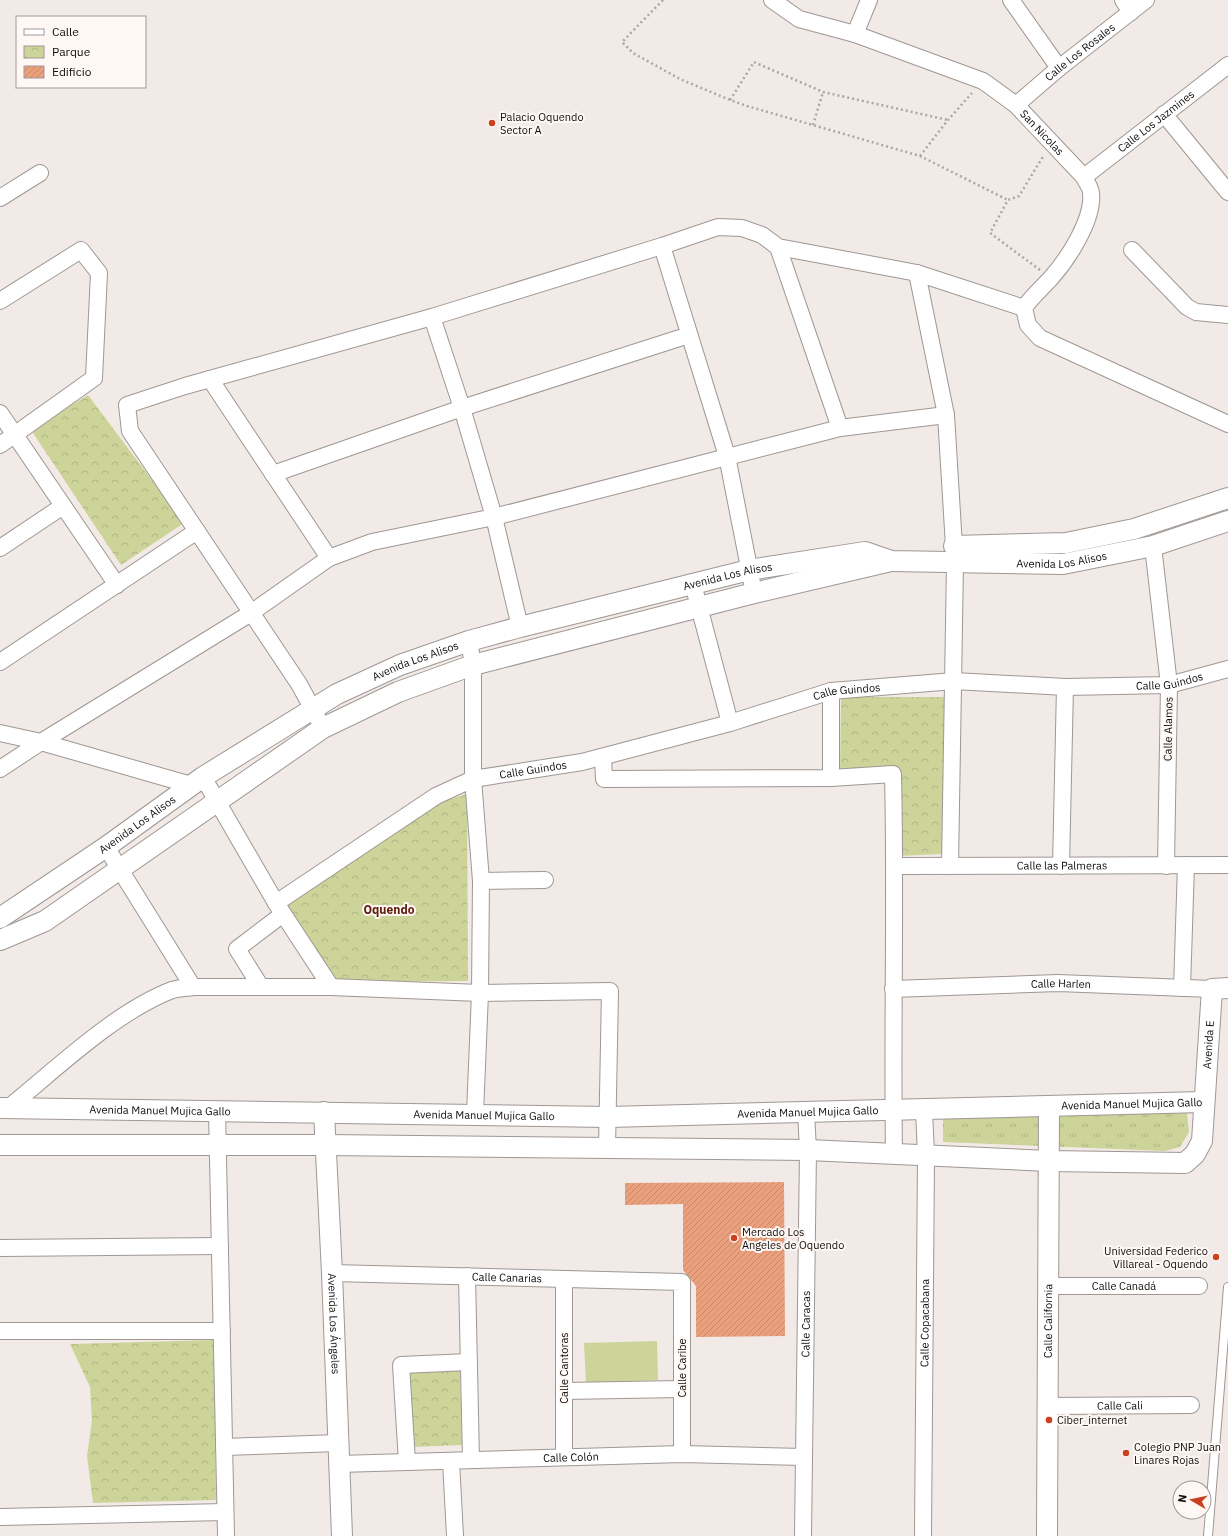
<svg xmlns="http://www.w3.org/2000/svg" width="1228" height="1536" font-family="'IBM Plex Sans',sans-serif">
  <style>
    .grass { fill: url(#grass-tufts) }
    .park { fill: url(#park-crowns) }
    .garden { fill: #cdd499 }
    .building { fill: url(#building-hatch) }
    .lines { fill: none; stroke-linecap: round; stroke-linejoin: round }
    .service-casing { stroke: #9f9793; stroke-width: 10 }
    .minor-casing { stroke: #9f9793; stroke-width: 18 }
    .tertiary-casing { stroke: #9f9793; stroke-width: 22 }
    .path { stroke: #aca6a3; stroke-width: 2.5; stroke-dasharray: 2 3; stroke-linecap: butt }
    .service { stroke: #fff; stroke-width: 8 }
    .minor { stroke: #fff; stroke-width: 16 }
    .tertiary { stroke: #fff; stroke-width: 20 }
    .poi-dot { fill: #cb411e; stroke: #fef7f4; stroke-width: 1.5 }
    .labels { text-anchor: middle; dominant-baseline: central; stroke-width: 4; stroke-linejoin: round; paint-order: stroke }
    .street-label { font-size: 11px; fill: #100d0c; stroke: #fef7f4 }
    .poi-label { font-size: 11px; fill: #100d0c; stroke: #fef7f4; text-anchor: start }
    .neighbourhood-label { font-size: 12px; font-weight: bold; fill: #62200f; stroke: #fef7f4 }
  </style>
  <defs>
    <pattern id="grass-tufts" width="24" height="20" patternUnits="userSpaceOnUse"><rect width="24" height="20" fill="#cdd499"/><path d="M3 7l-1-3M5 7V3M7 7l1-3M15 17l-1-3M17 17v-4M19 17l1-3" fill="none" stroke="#afb583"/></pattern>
    <pattern id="park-crowns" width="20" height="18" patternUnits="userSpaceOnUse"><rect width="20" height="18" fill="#cdd499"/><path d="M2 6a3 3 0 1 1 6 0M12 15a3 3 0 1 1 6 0" fill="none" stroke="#afb583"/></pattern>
    <pattern id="building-hatch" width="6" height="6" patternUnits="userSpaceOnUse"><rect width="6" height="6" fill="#eaa07d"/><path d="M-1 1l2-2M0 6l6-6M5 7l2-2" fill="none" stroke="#c8896b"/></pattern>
  </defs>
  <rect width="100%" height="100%" fill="#f2eae6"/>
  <polygon class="grass" points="1187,1113 1189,1132 1180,1147 1165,1151 943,1142 943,1118"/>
  <g class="park">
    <polygon points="88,395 184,523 121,565 31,430"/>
    <polygon points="841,697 948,697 942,854 898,856 897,769 840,771"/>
    <polygon points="467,794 468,981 334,982 285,906 437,803"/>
    <polygon points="214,1340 216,1500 93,1503 87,1456 92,1420 90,1387 70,1344"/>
    <polygon points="460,1369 462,1445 412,1447 410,1373"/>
  </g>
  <polygon class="garden" points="657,1341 658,1380 586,1383 584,1343"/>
  <polygon class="building" points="784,1182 785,1336 696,1337 696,1286 683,1270 683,1204 625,1205 625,1183"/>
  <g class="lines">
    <defs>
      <polyline id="service" points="1208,1536 1228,1287"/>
      <g id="minor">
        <path id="s1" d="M 772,0 L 799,19 L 855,34 L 983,81 L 1016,105 L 1084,177 C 1086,182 1091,188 1091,193 C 1094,219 1068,259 1051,278 C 1042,288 1032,296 1024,308"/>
        <polyline points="1011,0 1059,68"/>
        <polyline points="1123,0 1131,12"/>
        <polyline points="855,34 869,0"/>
        <path id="s2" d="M 1016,105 L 1059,68 L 1146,0"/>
        <polyline points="1164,114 1228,192"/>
        <path id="s3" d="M 1084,177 L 1228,65"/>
        <polyline points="0,198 40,173"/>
        <polyline points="662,246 727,456 754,593"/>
        <polyline points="778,247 840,428"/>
        <polyline points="1132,250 1187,307 1196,312 1228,315"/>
        <polyline points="917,273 946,415 955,563 950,866"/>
        <polyline points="0,301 81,250 99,273 94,378 0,445"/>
        <polyline points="432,317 462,408 494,517 520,627"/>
        <polyline points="210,379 329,558"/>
        <polyline points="0,413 117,585"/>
        <polyline points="273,474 462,408 689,335"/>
        <polyline points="1153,546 1169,685 1166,866"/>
        <polyline points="0,548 63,506"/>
        <polyline points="693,584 730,723"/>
        <polyline points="469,641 473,665 473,779 481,881 480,993 475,1114"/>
        <polyline points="0,662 197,531"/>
        <polyline points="323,728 299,684 130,431 127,405 185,386 432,317 662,246 718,227 742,228 762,235 778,247 917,273 1024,308 1028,325 1040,338 1228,424"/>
        <polyline points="0,733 41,742 191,785"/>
        <path d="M 603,757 L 604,779 L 831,778 L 893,774 C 896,901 892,1028 894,1154"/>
        <polyline points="0,769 41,742 251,613 329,558 372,542 494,517 840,428 946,415"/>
        <polyline points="203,777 276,903 331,987"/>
        <polyline points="831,778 831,691"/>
        <polyline points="106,847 193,987"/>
        <path id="s4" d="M 895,866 L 1228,865"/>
        <polyline points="1061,866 1065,687"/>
        <polyline points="481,881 545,880"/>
        <path id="s5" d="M 276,903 L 436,796 L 473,779 L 582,762 L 730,723 L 831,691 L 954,681 L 1065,687 L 1169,685 L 1228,669"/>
        <polyline points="261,987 237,949 283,914"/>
        <polyline points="1182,988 1186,865"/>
        <path id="s6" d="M 893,989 L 1058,983 L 1212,989"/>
        <path d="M 8,1108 C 56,1069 115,1012 172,990 C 179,988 186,988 193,987 L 331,987 L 480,993 L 610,991 L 607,1148"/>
        <polyline points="217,1111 226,1536"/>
        <polyline points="0,1248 220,1246"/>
        <path id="s7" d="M 332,1273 L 682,1282 L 682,1454"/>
        <polyline points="467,1276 471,1460"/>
        <polyline points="564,1279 564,1457"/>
        <path id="s8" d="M 1049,1286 L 1199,1286"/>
        <polyline points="0,1331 222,1331"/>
        <polyline points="564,1391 682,1389"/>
        <path id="s9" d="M 1049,1406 L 1191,1405"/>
        <polyline points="224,1447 338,1443"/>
        <polyline points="451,1461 455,1536"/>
        <polyline points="407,1462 401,1365 469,1362"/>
        <path id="s10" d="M 339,1464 L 682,1454 L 803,1457"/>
        <polyline points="0,1517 225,1512"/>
        <path id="s11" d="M 803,1536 L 808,1150 L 806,1113"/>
        <path id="s12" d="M 923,1536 L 926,1156 L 924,1110"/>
      </g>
      <g id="tertiary">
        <polyline points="954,546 1066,543 1134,529 1228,498"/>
        <path id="s13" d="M 0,918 L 106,847 L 203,777 L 337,694 L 400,665 L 469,641 L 520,627 L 749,570 L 865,552 L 891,561 L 1063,564 L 1153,546 L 1228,521"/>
        <polyline points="0,940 45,921 323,728 398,692 473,665 754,593 891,561"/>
        <path id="s14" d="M 0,1108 L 608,1117 L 1203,1102"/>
        <path id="s15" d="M 324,1112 L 332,1273 L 342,1536"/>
        <path id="s16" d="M 0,1145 L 325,1145 L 808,1150 L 1049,1161 L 1185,1163 L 1195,1154 L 1202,1141 L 1212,989 L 1228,988"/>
        <path id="s17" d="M 1047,1536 L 1049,1106"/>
      </g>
    </defs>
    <use href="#service" class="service-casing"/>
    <use href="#minor" class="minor-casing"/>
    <use href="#tertiary" class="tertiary-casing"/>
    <g class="path">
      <polyline points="663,0 622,42 633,53 680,79 730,100 747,106 920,156 1008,200"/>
      <polyline points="730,100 754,62 823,92 948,120"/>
      <polyline points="813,125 823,92"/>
      <polyline points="920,156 948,120 972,93"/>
      <polyline points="1040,270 990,233 1008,200 1019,196 1044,155"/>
    </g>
    <use href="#service" class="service"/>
    <use href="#minor" class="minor"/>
    <use href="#tertiary" class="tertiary"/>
  </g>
  <g class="poi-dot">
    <circle cx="492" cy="123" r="4"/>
    <circle cx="734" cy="1238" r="4"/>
    <circle cx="1216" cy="1257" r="4"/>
    <circle cx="1049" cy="1420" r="4"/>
    <circle cx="1126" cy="1453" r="4"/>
  </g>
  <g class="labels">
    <g class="street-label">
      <text stroke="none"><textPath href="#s2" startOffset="83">Calle Los Rosales</textPath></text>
      <text stroke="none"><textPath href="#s3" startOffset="91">Calle Los Jazmines</textPath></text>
      <text stroke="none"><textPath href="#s1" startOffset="306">San Nicolas</textPath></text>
      <text stroke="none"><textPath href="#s13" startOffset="1152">Avenida Los Alisos</textPath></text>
      <text stroke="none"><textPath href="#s13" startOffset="814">Avenida Los Alisos</textPath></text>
      <text stroke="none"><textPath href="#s13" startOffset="490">Avenida Los Alisos</textPath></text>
      <text stroke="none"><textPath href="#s5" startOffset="942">Calle Guindos</textPath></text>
      <text stroke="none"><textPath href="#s5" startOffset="618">Calle Guindos</textPath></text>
      <text transform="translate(1168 729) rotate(-89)">Calle Alamos</text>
      <text stroke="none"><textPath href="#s5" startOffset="294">Calle Guindos</textPath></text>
      <text stroke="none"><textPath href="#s13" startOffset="166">Avenida Los Alisos</textPath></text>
      <text stroke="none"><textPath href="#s4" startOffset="167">Calle las Palmeras</textPath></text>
      <text stroke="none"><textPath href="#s6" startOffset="168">Calle Harlen</textPath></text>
      <text stroke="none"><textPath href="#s16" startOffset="1310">Avenida E</textPath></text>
      <text stroke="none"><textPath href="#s14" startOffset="1132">Avenida Manuel Mujica Gallo</textPath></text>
      <text stroke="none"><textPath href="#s14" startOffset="160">Avenida Manuel Mujica Gallo</textPath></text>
      <text stroke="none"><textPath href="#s14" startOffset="808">Avenida Manuel Mujica Gallo</textPath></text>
      <text stroke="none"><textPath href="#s14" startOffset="484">Avenida Manuel Mujica Gallo</textPath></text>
      <text stroke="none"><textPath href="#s7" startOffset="175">Calle Canarias</textPath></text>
      <text stroke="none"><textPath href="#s8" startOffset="75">Calle Canadá</textPath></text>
      <text stroke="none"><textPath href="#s17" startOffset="215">Calle California</textPath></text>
      <text stroke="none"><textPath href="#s12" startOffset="213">Calle Copacabana</textPath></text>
      <text stroke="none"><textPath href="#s15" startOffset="212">Avenida Los Ángeles</textPath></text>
      <text stroke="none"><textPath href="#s11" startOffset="212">Calle Caracas</textPath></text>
      <text transform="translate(564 1368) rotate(-90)">Calle Cantoras</text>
      <text transform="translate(682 1368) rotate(-90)">Calle Caribe</text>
      <text stroke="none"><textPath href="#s9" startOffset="71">Calle Cali</textPath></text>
      <text stroke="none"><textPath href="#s10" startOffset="232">Calle Colón</textPath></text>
    </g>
    <g class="poi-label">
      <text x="500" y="117">Palacio Oquendo<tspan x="500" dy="13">Sector A</tspan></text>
      <text x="742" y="1232">Mercado Los<tspan x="742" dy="13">Angeles de Oquendo</tspan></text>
      <text x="1208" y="1251" text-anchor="end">Universidad Federico<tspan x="1208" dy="13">Villareal - Oquendo</tspan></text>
      <text x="1057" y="1420">Ciber_internet</text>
      <text x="1134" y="1447">Colegio PNP Juan<tspan x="1134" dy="13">Linares Rojas</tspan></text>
    </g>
    <g class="neighbourhood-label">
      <text x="389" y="909">Oquendo</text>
    </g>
  </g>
  <rect x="16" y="16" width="130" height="72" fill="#fef7f4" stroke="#9f9997"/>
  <rect x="24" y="29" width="20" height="6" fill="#ffffff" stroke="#9f9997"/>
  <text x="52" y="36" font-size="12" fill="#100d0c">Calle</text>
  <rect x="24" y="46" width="20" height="12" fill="url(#park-crowns)" stroke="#9f9997"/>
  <text x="52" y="56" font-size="12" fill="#100d0c">Parque</text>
  <rect x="24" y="66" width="20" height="12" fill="url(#building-hatch)" stroke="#9f9997"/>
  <text x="52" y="76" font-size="12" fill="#100d0c">Edificio</text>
  <g transform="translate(1192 1500) rotate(279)"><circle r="19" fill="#fef7f4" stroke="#9f9997"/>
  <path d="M0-3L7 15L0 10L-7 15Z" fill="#cb411e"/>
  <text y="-6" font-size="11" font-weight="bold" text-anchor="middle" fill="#100d0c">N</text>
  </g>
</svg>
